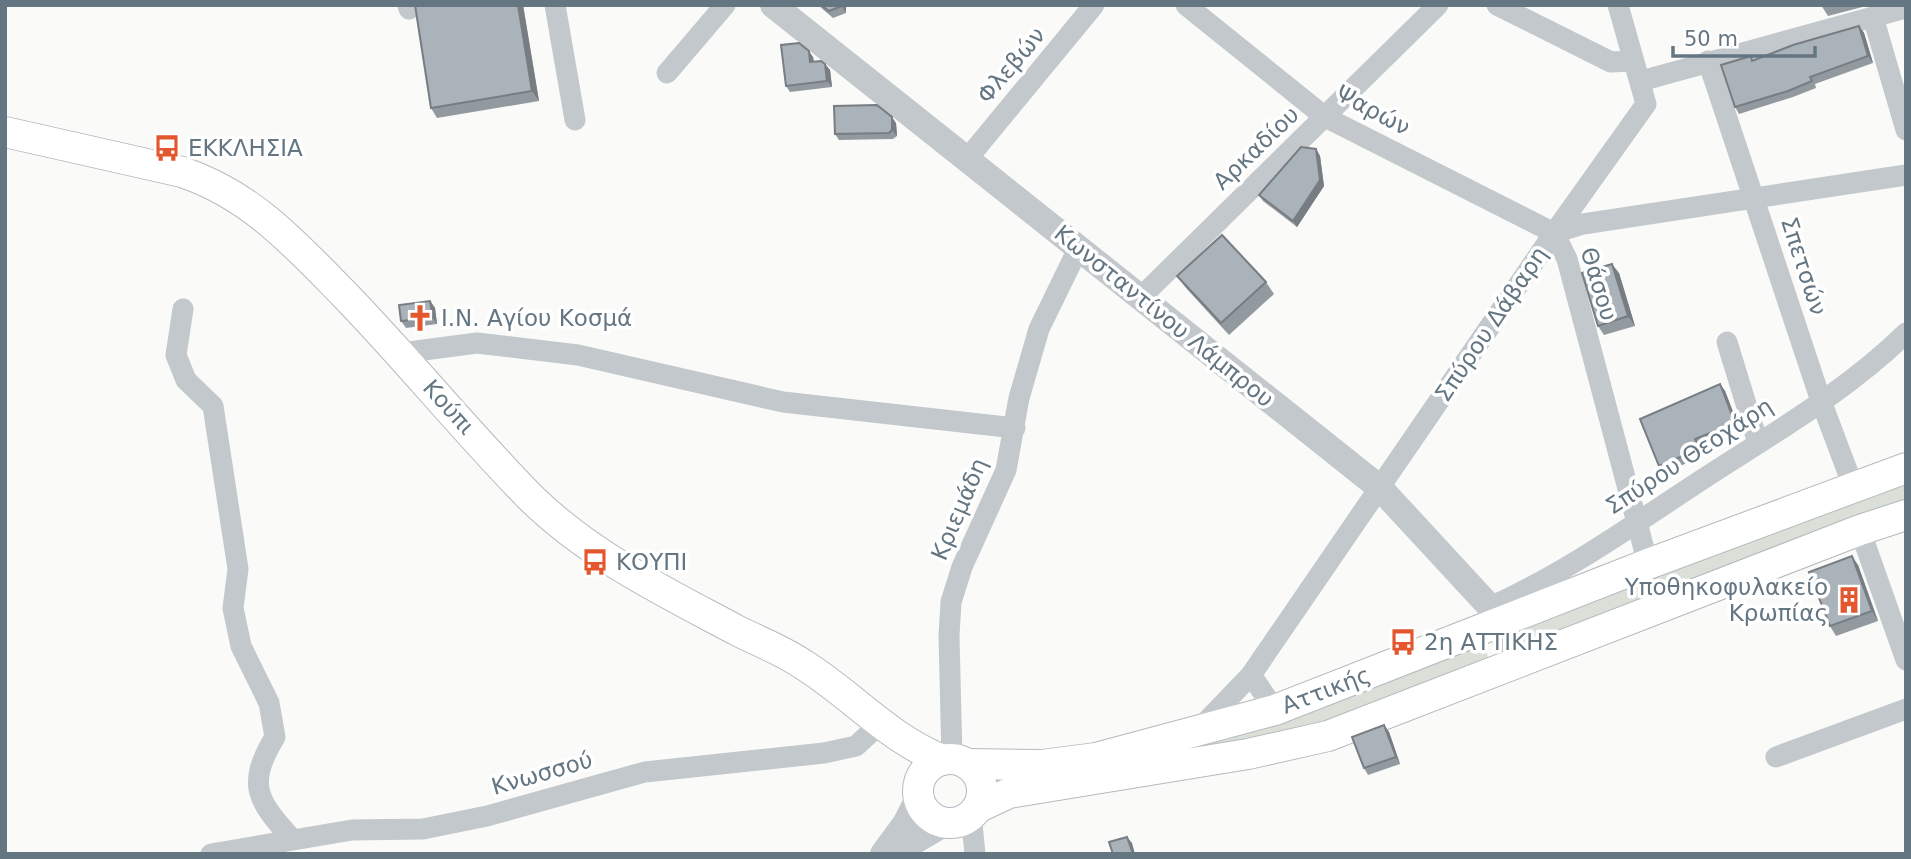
<svg xmlns="http://www.w3.org/2000/svg" width="1911" height="859" font-family="'DejaVu Sans',sans-serif">
  <style>
    .green { fill: #dadfd7 }
    .lines { fill: none; stroke-linecap: round; stroke-linejoin: round }
    .secondary-casing { stroke: #b3babf; stroke-width: 32 }
    .minor { stroke: #c3c8cc; stroke-width: 21 }
    .tertiary { stroke: #c3c8cc; stroke-width: 26 }
    .secondary { stroke: #fff; stroke-width: 30 }
    .wall { fill: #929a9f }
    .shaded-wall { fill: #777d82 }
    .building { fill: #aab3b9; stroke: #777d82; stroke-width: 2 }
    .labels { text-anchor: middle; dominant-baseline: central; stroke-width: 7; stroke-linejoin: round; paint-order: stroke }
    .street-label { font-size: 23px; fill: #657683; stroke: #fff }
    .poi-label { font-size: 23px; fill: #657683; stroke: #fff; text-anchor: start }
  </style>
  <rect width="100%" height="100%" fill="#fafaf8"/>
  <g class="green">
    <polygon points="1906,473 1906,503 1526,647 1519,641 1516,632"/>
    <polygon points="1485,641 1488,659 1307,730 998,783 994,773"/>
  </g>
  <g class="lines">
    <defs>
      <g id="secondary">
        <path d="M 5,132 L 182,172 C 251,195 295,244 344,294 C 408,360 466,432 530,497 C 590,556 665,592 738,631 C 760,642 784,651 804,665 C 852,695 889,739 943,760"/>
        <circle cx="950" cy="791" r="32"/>
        <polyline points="967,764 1042,765 1096,758 1275,710 1648,564 1906,468"/>
        <polyline points="977,808 1009,793 1248,754 1328,736 1860,530 1906,515"/>
      </g>
    </defs>
    <use href="#secondary" class="secondary-casing"/>
    <g class="minor">
      <polyline points="408,5 409,9"/>
      <polyline points="555,5 575,120"/>
      <polyline points="1186,5 1325,117 1554,233"/>
      <polyline points="1497,5 1611,62 1632,61"/>
      <polyline points="1618,5 1646,104 1554,233 1567,259 1648,564"/>
      <polyline points="1873,17 1906,130"/>
      <polyline points="1708,61 1821,401 1853,486"/>
      <polyline points="667,73 725,5"/>
      <polyline points="1641,81 1906,8"/>
      <polyline points="968,158 1094,5"/>
      <polyline points="1140,298 1438,5"/>
      <path d="M 183,309 L 176,355 L 186,380 L 213,406 L 238,569 L 233,608 L 241,646 L 269,703 L 275,737 C 246,785 257,800 292,839"/>
      <polyline points="1727,342 1758,443"/>
      <polyline points="401,353 477,343 578,355 783,402 1015,428"/>
      <polyline points="1860,530 1906,660"/>
      <path d="M 1490,607 C 1566,573 1634,524 1703,479 C 1772,434 1847,391 1906,333"/>
      <polyline points="1251,675 1275,710"/>
      <polyline points="1201,727 1251,675 1554,233 1583,224 1906,175"/>
      <polyline points="1776,757 1906,709"/>
      <polyline points="952,759 949,636 951,602 962,567 1006,470 1019,398 1039,329 1078,249"/>
      <polyline points="971,814 975,854"/>
      <polyline points="211,854 352,830 423,829 487,816 645,772 824,753 856,746 880,724"/>
    </g>
    <g class="tertiary">
      <polyline points="773,5 1380,488 1490,607 1515,663"/>
      <polyline points="883,854 905,824 919,797"/>
      <polyline points="893,854 947,822"/>
    </g>
    <use href="#secondary" class="secondary"/>
  </g>
  <g class="wall">
    <polygon points="523,5 539,101 437,118 431,108"/>
    <polygon points="818,5 846,5 846,13 833,18"/>
    <polygon points="1821,5 1870,5 1828,16"/>
    <polygon points="1859,26 1864,33 1873,63 1815,84 1816,88 1793,97 1739,114 1735,107"/>
    <polygon points="813,57 814,62 825,64 830,70 832,87 790,92 786,86"/>
    <polygon points="896,123 897,136 893,139 839,140 835,134"/>
    <polygon points="1316,149 1320,156 1324,186 1297,227 1263,201 1259,195"/>
    <polygon points="1619,273 1635,326 1604,335 1598,326"/>
    <polygon points="1177,276 1266,282 1274,294 1229,335 1186,288"/>
    <polygon points="430,301 435,308 437,324 406,328 401,321"/>
    <polygon points="1720,384 1725,391 1740,430 1700,446 1704,456 1663,473 1659,466"/>
    <polygon points="1858,565 1878,621 1836,636 1830,626"/>
    <polygon points="1384,725 1389,732 1400,764 1368,775 1364,768"/>
  </g>
  <g class="shaded-wall">
    <polygon points="518,5 523,5 539,101 532,91"/>
    <polygon points="842,5 846,5 846,13 842,6"/>
    <polygon points="1859,26 1864,33 1873,63 1868,56"/>
    <polygon points="809,51 813,57 815,69 810,62"/>
    <polygon points="825,64 830,70 832,87 827,81"/>
    <polygon points="892,117 896,123 897,136 892,130"/>
    <polygon points="1316,149 1320,156 1324,186 1297,227 1293,221"/>
    <polygon points="1612,264 1619,273 1635,326 1628,316"/>
    <polygon points="430,301 435,308 437,324 433,318"/>
    <polygon points="1720,384 1725,391 1740,430 1735,423"/>
    <polygon points="1852,556 1858,565 1878,621 1872,611"/>
    <polygon points="1384,725 1389,732 1400,764 1396,757"/>
    <polygon points="1127,837 1132,843 1135,854 1133,854"/>
  </g>
  <g class="building">
    <polygon points="415,5 518,5 532,91 431,108"/>
    <polygon points="821,5 842,5 842,6 829,11"/>
    <polygon points="1859,26 1868,56 1810,77 1812,81 1788,91 1735,107 1721,65 1751,56 1752,61 1793,45"/>
    <polygon points="799,43 809,51 810,62 821,61 825,64 827,81 786,86 781,45"/>
    <polygon points="877,105 892,117 892,130 889,133 835,134 834,106"/>
    <polygon points="1301,147 1316,149 1320,180 1293,221 1259,195"/>
    <polygon points="1222,235 1266,282 1221,323 1177,276"/>
    <polygon points="1612,264 1628,316 1598,326 1582,273"/>
    <polygon points="430,301 433,318 401,321 399,305"/>
    <polygon points="1720,384 1735,423 1695,439 1699,449 1659,466 1640,419"/>
    <polygon points="1852,556 1872,611 1830,626 1809,572"/>
    <polygon points="1384,725 1396,757 1364,768 1352,737"/>
    <polygon points="1127,837 1133,854 1113,854 1109,842"/>
  </g>
  <defs>
    <symbol id="bus-bare" viewBox="-9 -9 18 18"><path d="M-5-6H5V4H4V6H2V4H-2V6H-4V4H-5ZM-3.5-4V0h7V-4ZM-3.5 1.2v1.5H-2V1.2ZM2 1.2v1.5H3.5V1.2Z" fill="#e4572e" stroke="#fff" stroke-width="2.5" paint-order="stroke"/></symbol>
    <symbol id="church-bare" viewBox="-9 -9 18 18"><path d="M-1.2-6h2.4v3.5h3.3v2.4h-3.3V6h-2.4V-.1h-3.3v-2.4h3.3Z" fill="#e4572e" stroke="#fff" stroke-width="2.5" paint-order="stroke"/></symbol>
    <symbol id="building-bare" viewBox="-9 -9 18 18"><path d="M-4-6H4V6H1V3H-1V6H-4ZM-2.5-4.3h1.7v1.8h-1.7ZM.8-4.3h1.7v1.8H.8ZM-2.5-1h1.7V.8h-1.7ZM.8-1h1.7V.8H.8Z" fill="#e4572e" stroke="#fff" stroke-width="2.5" paint-order="stroke"/></symbol>
  </defs>
  <g fill-rule="evenodd">
    <use href="#bus-bare" x="148" y="129" width="38" height="38"/>
    <use href="#church-bare" x="401" y="299" width="38" height="38"/>
    <use href="#bus-bare" x="576" y="543" width="38" height="38"/>
    <use href="#building-bare" x="1830" y="581" width="38" height="38"/>
    <use href="#bus-bare" x="1384" y="623" width="38" height="38"/>
  </g>
  <g class="labels">
    <g class="street-label">
      <text transform="translate(1011 65) rotate(-50)">Φλεβών</text>
      <text transform="translate(1373 110) rotate(28)">Ψαρών</text>
      <text transform="translate(1256 148) rotate(-44)">Αρκαδίου</text>
      <text transform="translate(1804 266) rotate(72)">Σπετσών</text>
      <text transform="translate(1599 284) rotate(73)">Θάσου</text>
      <text transform="translate(1164 316) rotate(39)">Κωνσταντίνου Λάμπρου</text>
      <text transform="translate(1491 324) rotate(-56)">Σπύρου Δάβαρη</text>
      <text transform="translate(449 407) rotate(48)">Κούπι</text>
      <text transform="translate(1689 456) rotate(-33)">Σπύρου Θεοχάρη</text>
      <text transform="translate(959 509) rotate(-67)">Κριεμάδη</text>
      <text transform="translate(1326 690) rotate(-21)">Αττικής</text>
      <text transform="translate(542 773) rotate(-16)">Κνωσσού</text>
    </g>
    <g class="poi-label">
      <text x="188" y="148">ΕΚΚΛΗΣΙΑ</text>
      <text x="441" y="318">Ι.Ν. Αγίου Κοσμά</text>
      <text x="616" y="562">ΚΟΥΠΙ</text>
      <text x="1828" y="587" text-anchor="end">Υποθηκοφυλακείο<tspan x="1828" dy="26">Κρωπίας</tspan></text>
      <text x="1424" y="642">2η ΑΤΤΙΚΗΣ</text>
    </g>
  </g>
  <rect width="1911" height="859" fill="none" stroke="#657683" stroke-width="14"/>
  <path d="M1673 46v10h142v-10" fill="none" stroke="#657683" stroke-width="3.5"/>
  <text x="1684" y="46" font-size="21" fill="#657683" stroke="#ffffff" stroke-width="5" paint-order="stroke">50 m</text>
</svg>
